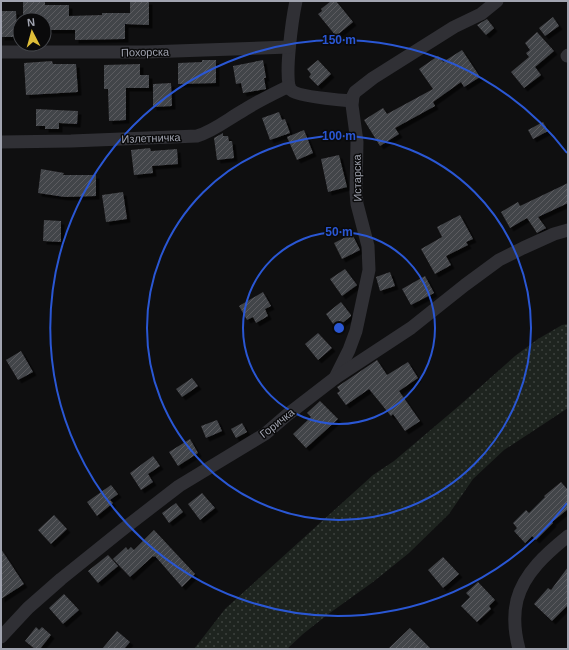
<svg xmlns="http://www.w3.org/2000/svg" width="569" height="650" font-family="Helvetica,sans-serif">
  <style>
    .green { fill: url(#green-dots) }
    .building { fill: url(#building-hatch); filter: url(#shadow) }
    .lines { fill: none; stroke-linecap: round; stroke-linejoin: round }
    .street { stroke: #303035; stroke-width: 13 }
    .ring { fill: none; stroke: #2a57d4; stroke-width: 2 }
    .labels { text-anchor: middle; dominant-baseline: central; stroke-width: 3; stroke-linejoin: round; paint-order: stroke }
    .street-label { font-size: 11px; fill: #a1a4b0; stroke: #0a0a0b }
    .centre { fill: #2a57d4; stroke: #0a0a0b; stroke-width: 2 }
    .ring-label { font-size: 12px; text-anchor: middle; font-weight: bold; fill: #2a57d4; stroke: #0a0a0b; stroke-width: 3; stroke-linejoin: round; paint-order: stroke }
  </style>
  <defs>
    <pattern id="green-dots" width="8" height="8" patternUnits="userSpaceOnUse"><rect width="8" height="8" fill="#1e241f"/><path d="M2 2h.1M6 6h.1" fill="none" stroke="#3c413d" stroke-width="1.8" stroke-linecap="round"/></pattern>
    <pattern id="building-hatch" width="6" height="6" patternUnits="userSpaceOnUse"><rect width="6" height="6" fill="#434448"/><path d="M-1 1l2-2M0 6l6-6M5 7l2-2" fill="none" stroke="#5b5c60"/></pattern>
    <filter id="shadow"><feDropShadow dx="3.5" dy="3.5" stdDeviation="0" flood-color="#0009"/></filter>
  </defs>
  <rect width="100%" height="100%" fill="#0f0f10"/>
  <polygon class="green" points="568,324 568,408 504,450 473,479 449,514 409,553 373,582 327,615 303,634 287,649 194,649 225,609 373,475 394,461 460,405 515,356 538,339 562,325"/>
  <g class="building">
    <polygon points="130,1 149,1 149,25 125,24 125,39 75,40 75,30 49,30 49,29 44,29 44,20 23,20 23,2 45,2 45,5 69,5 69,16 102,15 102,13 130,13"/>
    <polygon points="331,1 336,1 353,22 336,36 318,14 322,11 321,9"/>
    <polygon points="1,11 16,11 17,37 1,37"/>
    <polygon points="553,17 559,26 545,36 539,28"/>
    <polygon points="487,19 494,28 486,35 477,25"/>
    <polygon points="537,32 554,51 535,67 541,75 524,88 511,72 529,57 526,53 530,50 525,43"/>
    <polygon points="462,50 480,77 464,87 461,82 433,102 435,106 395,128 399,134 380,146 364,120 383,108 387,114 433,89 419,69 438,56 443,62"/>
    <polygon points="202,60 216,60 216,83 178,84 178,63 202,62"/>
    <polygon points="263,60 266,78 264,78 266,89 243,93 241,83 236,84 233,66"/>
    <polygon points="318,60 331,74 318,86 309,77 311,74 307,69"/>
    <polygon points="52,61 53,64 76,64 78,92 26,95 24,63"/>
    <polygon points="140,64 140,75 149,75 149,88 126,88 126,120 109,121 108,89 104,89 104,65"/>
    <polygon points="171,83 172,106 153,107 153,84"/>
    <polygon points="36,109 78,111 77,124 59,123 59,129 45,129 45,126 36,126"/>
    <polygon points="279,112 282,120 285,119 290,133 270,140 262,118"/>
    <polygon points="543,122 548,131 533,139 528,130"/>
    <polygon points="304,130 313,153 297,160 287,137"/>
    <polygon points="223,133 223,136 228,136 229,141 232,141 234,158 217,160 214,138"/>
    <polygon points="150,148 151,151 177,149 178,164 152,166 153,173 134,175 131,150"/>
    <polygon points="339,155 347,187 328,192 321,159"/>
    <polygon points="41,169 64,173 63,175 96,175 96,196 65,197 38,193"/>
    <polygon points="568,183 568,203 538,217 546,228 537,233 527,218 510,228 501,212 518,202 520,206"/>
    <polygon points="123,192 127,219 106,222 102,195"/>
    <polygon points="460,215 473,239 466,242 468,245 446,256 451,265 435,274 421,249 442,237 437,227"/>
    <polygon points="44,220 61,221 61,242 43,241"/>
    <polygon points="352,234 360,250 342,259 334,243"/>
    <polygon points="345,269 357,285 342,296 330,279"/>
    <polygon points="390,272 395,286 380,291 376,277"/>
    <polygon points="425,276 434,293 411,305 402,289"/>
    <polygon points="263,292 271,306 265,309 268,316 256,323 253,317 247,320 239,306"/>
    <polygon points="341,302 351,315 351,316 336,328 326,314"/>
    <polygon points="318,333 332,348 318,360 305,344"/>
    <polygon points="21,351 33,372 18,380 6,360"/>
    <polygon points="377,360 387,375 408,362 418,378 399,391 420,421 405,431 393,414 391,416 369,389 346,405 337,393 340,391 337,387"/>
    <polygon points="192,378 198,386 182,397 176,389"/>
    <polygon points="320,401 338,419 306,448 293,434 311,417 307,413"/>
    <polygon points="217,420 222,431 206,438 201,426"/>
    <polygon points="242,423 247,432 236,438 231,429"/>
    <polygon points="190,439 198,453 178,466 169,452"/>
    <polygon points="153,456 160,466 148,474 153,482 141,490 130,473"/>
    <polygon points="561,482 568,490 568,509 552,522 553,523 536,540 532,536 525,543 514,531 517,528 513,523 526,510 529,513 545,497 544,496"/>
    <polygon points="111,485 118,494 110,500 113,503 97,516 87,502"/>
    <polygon points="202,493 215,508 200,520 188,504"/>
    <polygon points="176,503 183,512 169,523 162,513"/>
    <polygon points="54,515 67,529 51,544 38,530"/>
    <polygon points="154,530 195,574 182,587 155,556 154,557 153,556 130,577 113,559 126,547 128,550 131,547 134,550"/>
    <polygon points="1,549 24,584 1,599"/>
    <polygon points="108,555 118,566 98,583 88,571"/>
    <polygon points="443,557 459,574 443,588 428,570"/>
    <polygon points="568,567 568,605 552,621 534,604 548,588 551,590"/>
    <polygon points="478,582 495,600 489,606 491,609 477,622 461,606 470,597 466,593"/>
    <polygon points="64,594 79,610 63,624 49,608"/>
    <polygon points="36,627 39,630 42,627 51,635 40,649 35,649 25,641"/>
    <polygon points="410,628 431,649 388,649"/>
    <polygon points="117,631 130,642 124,649 102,649"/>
  </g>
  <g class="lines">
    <g class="street">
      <path d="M 296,1 C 293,15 283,81 291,90 C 298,97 340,100 352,101"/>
      <polyline points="1,52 146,52 289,47"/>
      <polyline points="567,56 568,55"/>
      <path d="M 1,142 L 71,141 L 197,136 C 214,131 228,119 244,110 C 258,101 273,94 289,86"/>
      <polyline points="335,378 349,350 356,331 369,270 368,246 357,204 356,192 357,142 352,105 353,96 355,92 373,78 454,27 481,14 497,1"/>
      <polyline points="1,637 28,608 61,579 122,530 179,486 265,434 287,415 335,378 411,328 465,285 499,260 523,248 554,234 568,230"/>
      <path d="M 519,649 C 515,634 513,616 517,600 C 524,573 547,553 568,536"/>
    </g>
  </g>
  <g class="ring">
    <circle cx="339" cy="328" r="96"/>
    <circle cx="339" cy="328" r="192"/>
    <path d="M567 503A288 288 0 1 1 567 153"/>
  </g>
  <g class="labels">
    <g class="street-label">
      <text transform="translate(145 52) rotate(-1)">Похорска</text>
      <text transform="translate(151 138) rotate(-2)">Излетничка</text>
      <text transform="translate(357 178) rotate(-91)">Истарска</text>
      <text transform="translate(277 423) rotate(-38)">Горичка</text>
    </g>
  </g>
  <circle cx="339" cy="328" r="6" class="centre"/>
  <g class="ring-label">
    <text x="339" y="44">150 m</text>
    <text x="339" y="140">100 m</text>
    <text x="339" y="236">50 m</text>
  </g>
  <rect width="569" height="650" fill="none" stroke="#a1a4b0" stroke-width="4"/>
  <g transform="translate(32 32) rotate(354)"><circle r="19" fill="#0a0a0b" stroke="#46484d"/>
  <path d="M0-3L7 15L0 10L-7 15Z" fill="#dfbe38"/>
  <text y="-6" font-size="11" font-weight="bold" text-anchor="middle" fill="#a1a4b0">N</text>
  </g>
</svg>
